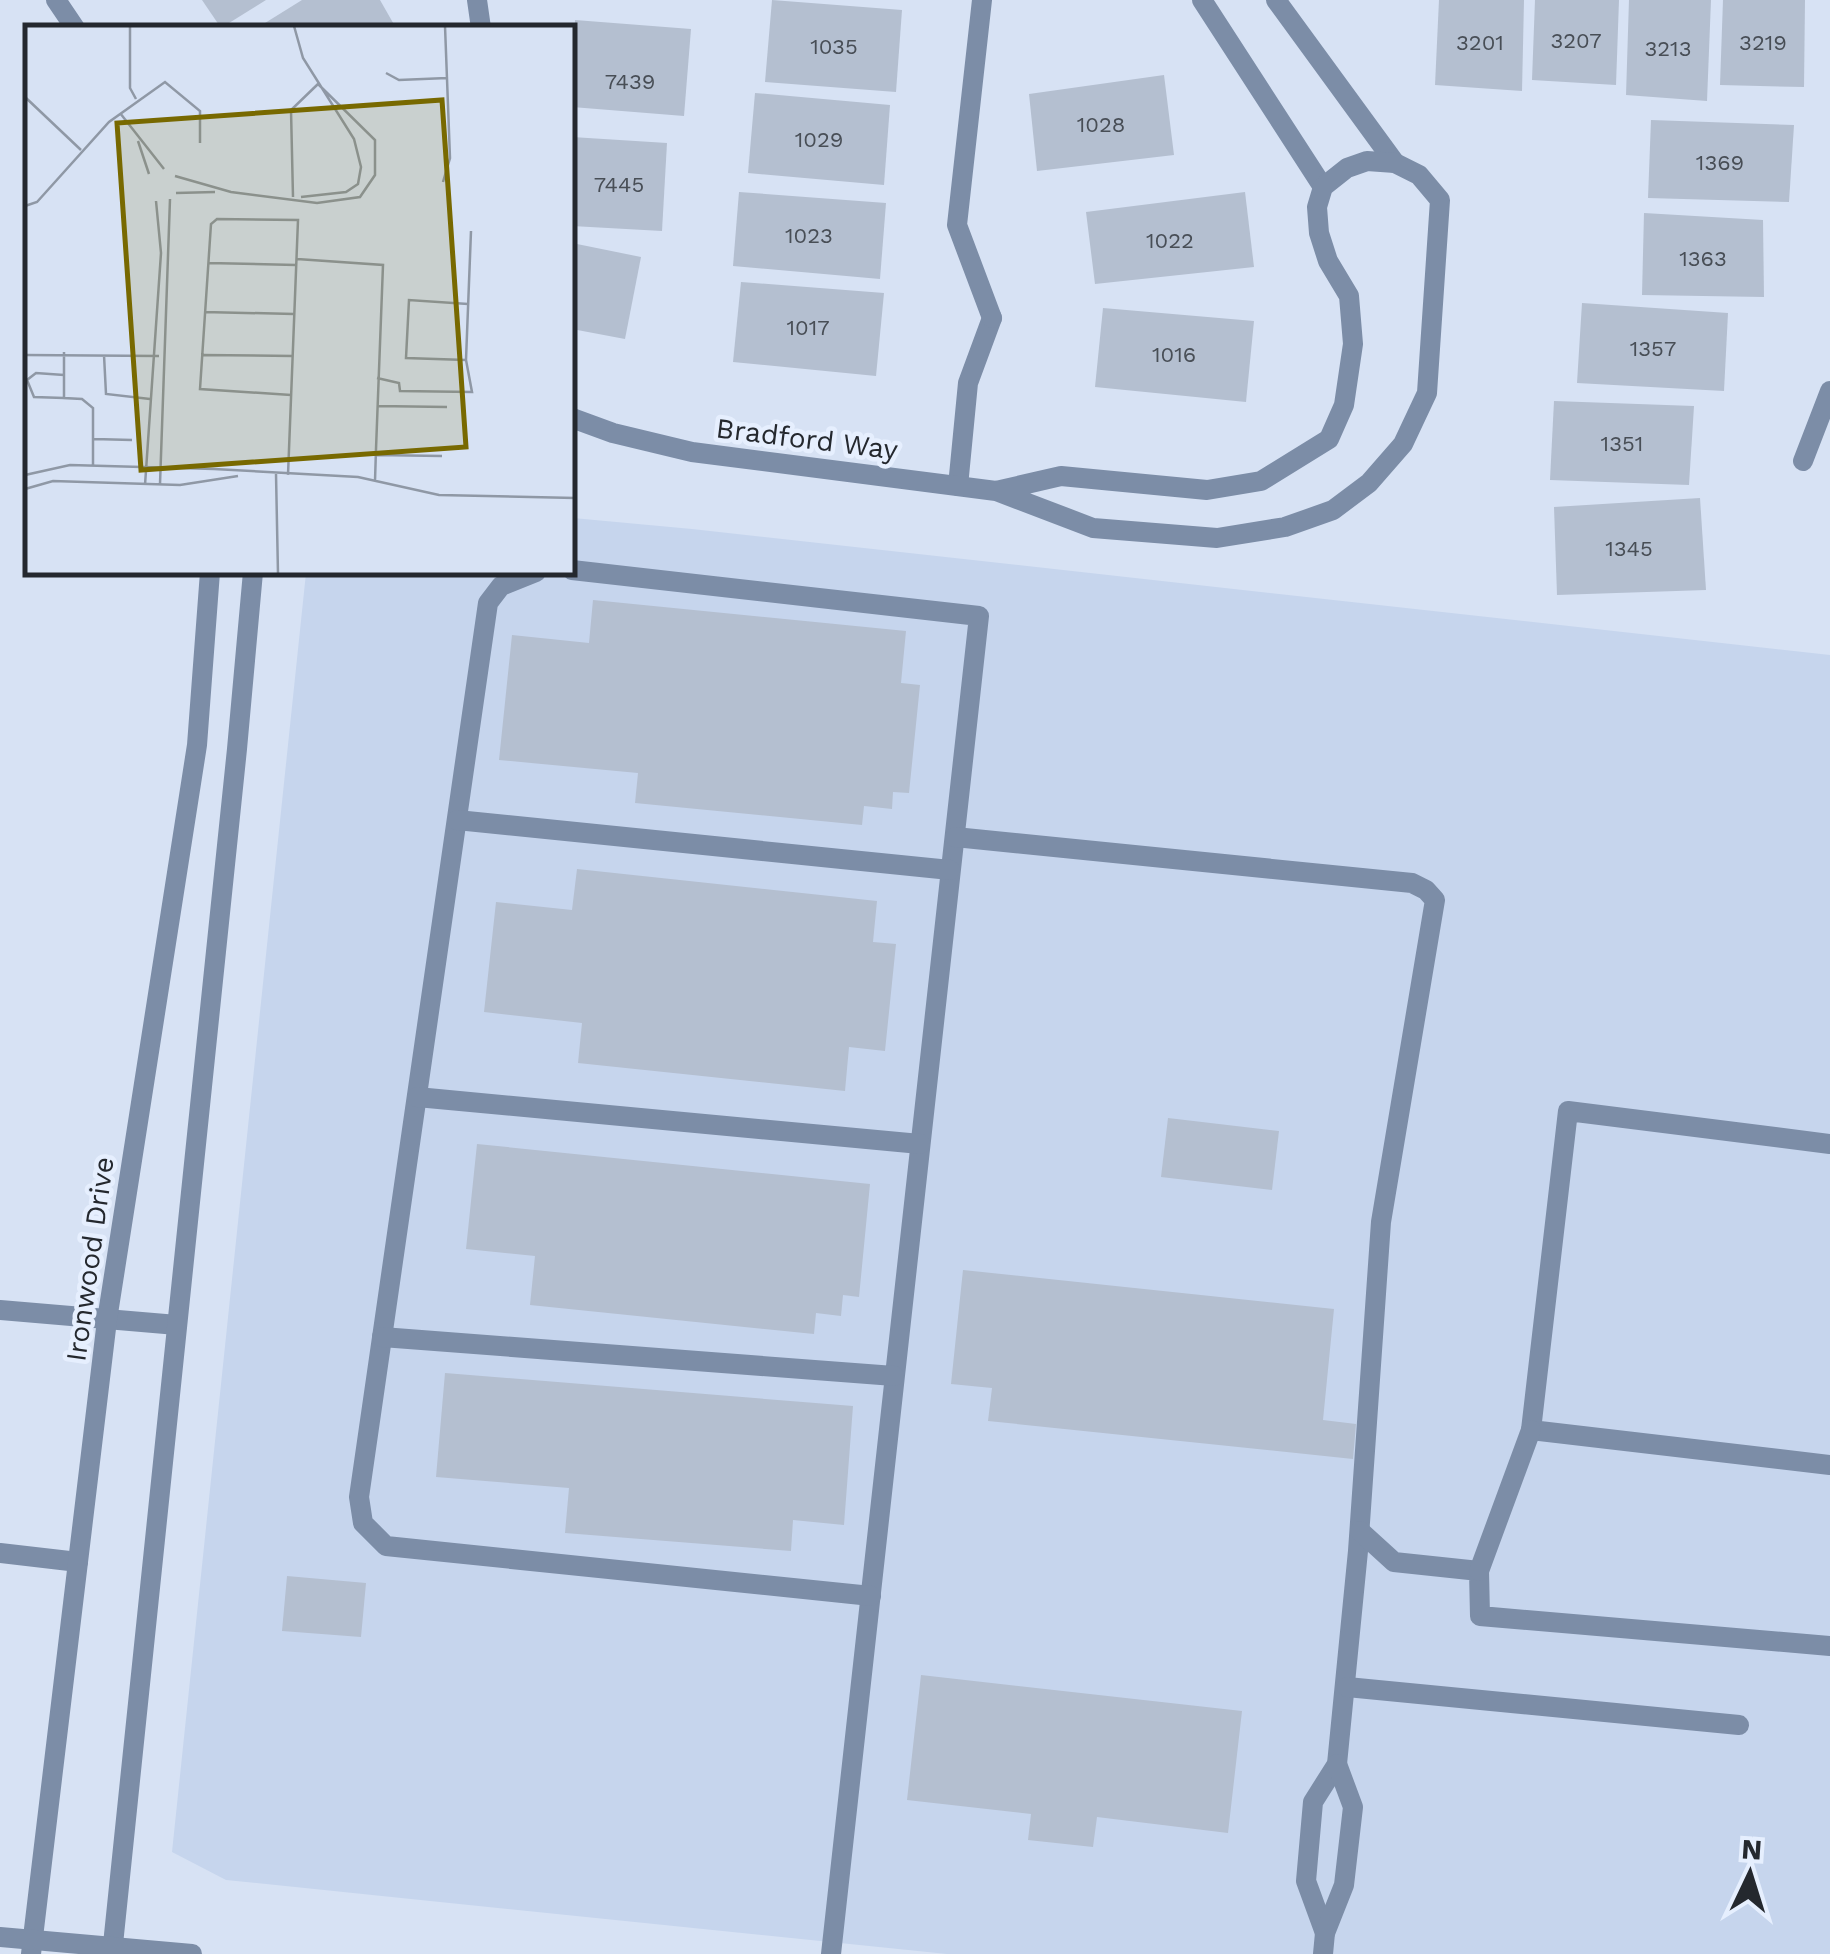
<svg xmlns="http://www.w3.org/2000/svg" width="1830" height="1954" font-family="'Work Sans',sans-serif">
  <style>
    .built { fill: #c6d5ed }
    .building { fill: #b4bfd0 }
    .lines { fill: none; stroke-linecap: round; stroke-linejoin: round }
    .service { stroke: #7c8da7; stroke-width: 20 }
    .minor { stroke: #7c8da7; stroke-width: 20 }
    .tertiary { stroke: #7c8da7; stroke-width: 20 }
    .labels { text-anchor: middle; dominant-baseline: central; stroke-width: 9; stroke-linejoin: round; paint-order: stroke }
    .number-label { font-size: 22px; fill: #484e56 }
    .street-label { font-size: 28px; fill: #24282e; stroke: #e6effe }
    .inset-road { fill: none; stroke: #8f98a5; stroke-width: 2.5 }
    .view { fill: #786900; fill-opacity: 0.15; stroke: #786900; stroke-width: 5 }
    .inset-edge { fill: none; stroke: #24282e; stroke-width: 5 }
  </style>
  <rect width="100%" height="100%" fill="#d7e2f4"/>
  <polygon class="built" points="573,518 692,529 1830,655 1830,1954 947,1954 226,1880 172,1852 306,573 572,572"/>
  <g class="building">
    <polygon points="202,0 266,0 221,28"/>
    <polygon points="302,0 380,0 396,28 257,28"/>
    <polygon points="772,0 902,10 896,92 765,82"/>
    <polygon points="1439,0 1524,0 1522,91 1435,85"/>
    <polygon points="1535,0 1619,0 1616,85 1532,80"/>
    <polygon points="1629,0 1711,0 1707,101 1626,95"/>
    <polygon points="1723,0 1805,0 1804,87 1720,85"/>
    <polygon points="575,20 691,29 684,116 572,107"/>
    <polygon points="1164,75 1174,155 1037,171 1029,94"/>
    <polygon points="755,93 890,105 884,185 748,173"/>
    <polygon points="1651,120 1794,125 1789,202 1648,198"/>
    <polygon points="572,137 667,143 662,231 572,226"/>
    <polygon points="739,192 886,203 880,279 733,266"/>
    <polygon points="1245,192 1254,267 1095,284 1086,212"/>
    <polygon points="1644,213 1763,220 1764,297 1642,295"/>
    <polygon points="572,243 641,257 625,339 572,329"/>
    <polygon points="741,282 884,293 876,376 733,362"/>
    <polygon points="1582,303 1728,313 1724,391 1577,383"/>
    <polygon points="1103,308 1254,321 1246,402 1095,387"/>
    <polygon points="1554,401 1694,406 1689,485 1550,480"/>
    <polygon points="1700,498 1706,590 1557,595 1554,507"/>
    <polygon points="593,600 906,631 901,683 920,685 909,793 893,792 892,809 864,806 862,825 635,803 638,773 499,760 512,635 589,643"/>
    <polygon points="577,869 877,901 873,942 896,944 885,1051 849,1047 845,1091 578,1063 582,1023 484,1012 496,902 572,910"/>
    <polygon points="1168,1118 1279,1131 1272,1190 1161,1177"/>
    <polygon points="477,1144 870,1184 859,1297 843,1295 841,1316 816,1313 814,1334 530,1305 535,1256 466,1249"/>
    <polygon points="963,1270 1334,1309 1323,1420 1356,1424 1353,1459 988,1421 992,1388 951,1384"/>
    <polygon points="445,1373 853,1406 844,1525 793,1520 791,1551 565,1533 569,1488 436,1477"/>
    <polygon points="287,1576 366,1583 361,1637 282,1631"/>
    <polygon points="921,1675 1242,1711 1228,1833 1097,1817 1093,1847 1028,1840 1031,1814 907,1800"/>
  </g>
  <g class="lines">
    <g class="service">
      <polyline points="958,486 968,383 992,318"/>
      <polyline points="572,570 979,616 831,1954"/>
      <polyline points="536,572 501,586 488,603 359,1497 363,1523 386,1546 871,1596"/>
      <polyline points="457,820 950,870"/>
      <polyline points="955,837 1412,883 1426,890 1435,900 1381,1222 1358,1551 1337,1764 1313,1802 1306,1881 1325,1933"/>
      <polyline points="417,1097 920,1144"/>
      <polyline points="1830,1144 1568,1111 1531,1430 1830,1465"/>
      <polyline points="382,1337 894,1376"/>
      <polyline points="1360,1531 1394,1562 1479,1571 1480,1616 1830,1646"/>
      <polyline points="1479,1571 1531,1430"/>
      <polyline points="1347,1687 1739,1725"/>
      <polyline points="1323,1954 1325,1933 1344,1885 1353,1807 1337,1764"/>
    </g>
    <g class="minor">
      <polyline points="56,0 75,28"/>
      <polyline points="477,0 481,28"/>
      <polyline points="982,0 957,225 992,318"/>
      <polyline points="1202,0 1323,187"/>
      <polyline points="1276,0 1395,163"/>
      <polyline points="572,418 613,433 692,452 996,491 1093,528 1217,538 1285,527 1333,510 1369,483 1403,444 1427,393 1440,200 1419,175 1395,163 1367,161 1347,168 1323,187 1317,207 1319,233 1328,261 1349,296 1353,344 1344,405 1329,439 1261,481 1207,490 1061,476 996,491"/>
      <polyline points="1803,461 1830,391"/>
      <polyline points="0,1310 177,1325"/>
      <polyline points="0,1553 78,1562"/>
      <polyline points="31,1954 107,1320 197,745 210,572"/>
      <polyline points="112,1954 237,749 253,572"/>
    </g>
    <polyline class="tertiary" points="0,1937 192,1954"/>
  </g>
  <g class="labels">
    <g class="number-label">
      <text x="1576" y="40">3207</text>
      <text x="1480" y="42">3201</text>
      <text x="1763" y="42">3219</text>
      <text x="834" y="46">1035</text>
      <text x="1668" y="48">3213</text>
      <text x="630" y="81">7439</text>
      <text x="1101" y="124">1028</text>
      <text x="819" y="139">1029</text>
      <text x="1720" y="162">1369</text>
      <text x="619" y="184">7445</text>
      <text x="809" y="235">1023</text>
      <text x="1170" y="240">1022</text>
      <text x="1703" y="258">1363</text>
      <text x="808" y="327">1017</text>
      <text x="1653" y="348">1357</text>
      <text x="1174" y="354">1016</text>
      <text x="1622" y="443">1351</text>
      <text x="1629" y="548">1345</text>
    </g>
    <g class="street-label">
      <text transform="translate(807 439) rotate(7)">Bradford Way</text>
      <text transform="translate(90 1259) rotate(-82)">Ironwood Drive</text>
    </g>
  </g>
  <g transform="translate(25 25)">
    <rect width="550" height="550" fill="#d7e2f4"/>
    <path class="inset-road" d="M 105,1 L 105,63 L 111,74M 269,1 L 278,33 L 329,114 L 336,142 L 333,159 L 321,167 L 276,172M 361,48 L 374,55 L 422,53M 0,72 L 56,125M 95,88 L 139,144M 113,116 L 124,149M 150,151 L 206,167 L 292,178 L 335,172 L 350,150 L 350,115 L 293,59M 418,157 L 425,133 L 420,1M 151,168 L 190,167M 268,172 L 266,85 L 293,59M 0,181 L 12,177 L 84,97 L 140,57 L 175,86 L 175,118M 272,234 L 358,240 L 351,424M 183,238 L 271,240M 179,287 L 269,289M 39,327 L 39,373 L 57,374 L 68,383 L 68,441M 0,330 L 134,331M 79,330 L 81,369 L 125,374M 176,330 L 268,331M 441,335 L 381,333 L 384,275 L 443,279M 39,350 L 11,348 L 2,355 L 9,372 L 39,373M 352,353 L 374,358 L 375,366 L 447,367 L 441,335 L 446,206M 352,381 L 422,382M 69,414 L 107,415M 351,430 L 417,431M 251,449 L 253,549M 0,450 L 45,440 L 189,444 L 333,452 L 414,470 L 550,473M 263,450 L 273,195 L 192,194 L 186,199 L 175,364 L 266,370M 350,456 L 351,424M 135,459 L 145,174M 120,460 L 136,228 L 131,176M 0,464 L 28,456 L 155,460 L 213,451"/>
    <path class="view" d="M 417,75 L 441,422 L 116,445 L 92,98 Z"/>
    <rect width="550" height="550" class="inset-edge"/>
  </g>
  <g transform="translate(1750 1874) rotate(4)" stroke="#e6effe" stroke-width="8" paint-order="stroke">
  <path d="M0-8L18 38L0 25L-18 38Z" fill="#24282e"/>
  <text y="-15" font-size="28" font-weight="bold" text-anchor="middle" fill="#24282e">N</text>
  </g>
</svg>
